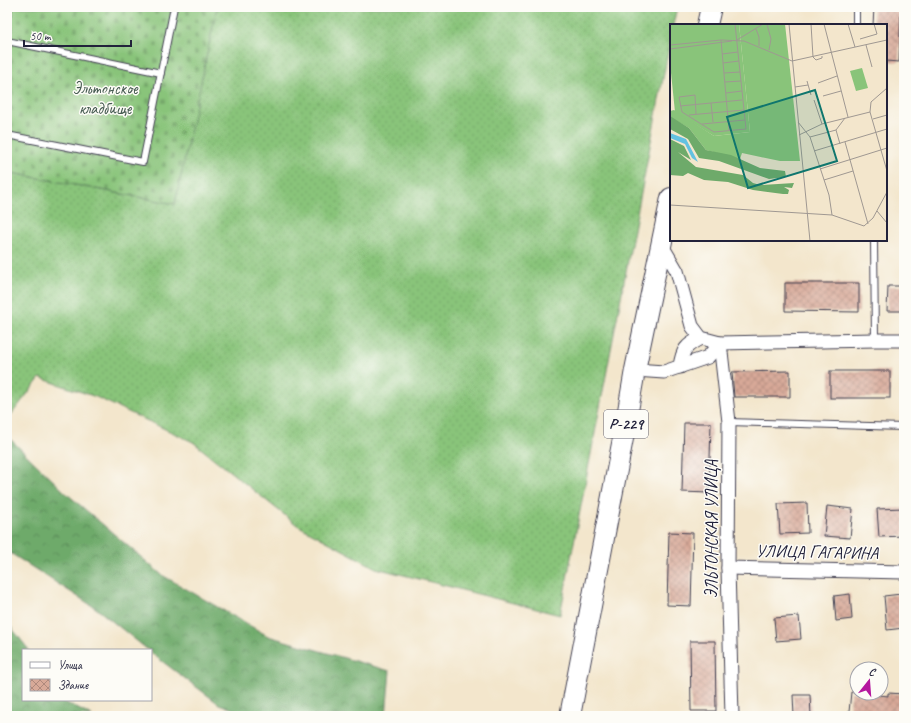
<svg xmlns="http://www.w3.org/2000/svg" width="911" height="723" font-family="Caveat,sans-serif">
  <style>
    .grass { fill: url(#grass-dots); stroke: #56735a }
    .forest { fill: url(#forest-crowns); stroke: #486652 }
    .cemetery { fill: url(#cemetery-stones); stroke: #56735a }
    .building { fill: url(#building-cross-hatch) }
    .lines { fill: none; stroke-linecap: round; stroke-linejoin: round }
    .lane-casing { stroke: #413f51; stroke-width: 8 }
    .street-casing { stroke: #413f51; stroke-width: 15 }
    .primary-casing { stroke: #413f51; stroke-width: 22 }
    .lane { stroke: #fff; stroke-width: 6 }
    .street { stroke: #fff; stroke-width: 13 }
    .primary { stroke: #fff; stroke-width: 20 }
    .labels { text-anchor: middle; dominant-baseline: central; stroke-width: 3; stroke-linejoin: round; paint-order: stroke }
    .shield { fill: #fdfcf7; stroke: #646373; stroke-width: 1 }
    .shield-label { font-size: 16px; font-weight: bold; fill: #22223b }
    .park-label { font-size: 17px; fill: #465b51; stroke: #fdfcf7 }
    .street-label { font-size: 17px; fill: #22223b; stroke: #fdfcf7 }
    .inset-road { fill: none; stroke: #9f9892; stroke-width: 1 }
    .view { fill: #0f766e; fill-opacity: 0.15; stroke: #0f766e; stroke-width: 2 }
    .inset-edge { fill: none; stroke: #22223b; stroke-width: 2 }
  </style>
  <defs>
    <pattern id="grass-dots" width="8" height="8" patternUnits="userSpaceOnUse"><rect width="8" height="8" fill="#89c47a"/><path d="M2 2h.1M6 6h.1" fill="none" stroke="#76a86a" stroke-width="1.8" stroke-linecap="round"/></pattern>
    <pattern id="forest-crowns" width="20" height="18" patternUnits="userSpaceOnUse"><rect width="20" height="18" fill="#6eaa6a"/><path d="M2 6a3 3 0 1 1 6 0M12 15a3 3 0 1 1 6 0" fill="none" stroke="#5a8a58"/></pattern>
    <pattern id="cemetery-stones" width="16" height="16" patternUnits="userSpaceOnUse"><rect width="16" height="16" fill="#89c47a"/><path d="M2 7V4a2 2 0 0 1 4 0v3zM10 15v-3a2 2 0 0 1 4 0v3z" fill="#76a86a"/></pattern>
    <pattern id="building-cross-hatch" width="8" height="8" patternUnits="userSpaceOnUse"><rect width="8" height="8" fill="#d8a998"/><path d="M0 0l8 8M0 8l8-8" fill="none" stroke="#af897d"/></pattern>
  </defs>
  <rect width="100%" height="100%" fill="#fdfcf7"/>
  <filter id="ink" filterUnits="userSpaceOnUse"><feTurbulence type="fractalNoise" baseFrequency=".025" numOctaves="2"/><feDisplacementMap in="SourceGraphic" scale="8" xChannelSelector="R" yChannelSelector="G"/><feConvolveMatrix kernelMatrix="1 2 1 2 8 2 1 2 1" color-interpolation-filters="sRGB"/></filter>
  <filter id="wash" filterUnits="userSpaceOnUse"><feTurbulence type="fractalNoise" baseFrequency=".012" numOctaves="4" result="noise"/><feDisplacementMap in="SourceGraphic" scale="16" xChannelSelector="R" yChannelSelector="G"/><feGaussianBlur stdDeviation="0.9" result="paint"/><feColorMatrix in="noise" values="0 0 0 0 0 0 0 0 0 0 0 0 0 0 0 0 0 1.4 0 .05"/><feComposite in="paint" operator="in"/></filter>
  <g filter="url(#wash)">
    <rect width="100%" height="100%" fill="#f3e6cc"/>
    <polygon class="grass" points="214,7 677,7 673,25 671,25 671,37 560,615 376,568 297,525 193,442 96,397 40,378 7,420 7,172 175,204"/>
    <g class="forest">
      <polygon points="7,436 66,493 162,575 268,636 390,671 386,716 252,716 219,704 151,653 151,650 148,650 97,609 7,551"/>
      <polygon points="7,622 29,650 23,650 23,700 61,700 92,716 7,716"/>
    </g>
    <polygon class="cemetery" points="7,7 217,7 175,204 7,172"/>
    <g id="blocks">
      <g class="building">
        <polygon points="874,7 901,7 899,62 886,61 886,25 873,25"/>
        <polygon points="785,283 859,283 859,312 785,311"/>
        <polygon points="888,286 904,286 904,311 887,311"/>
        <polygon points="790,371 790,397 734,397 732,372"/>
        <rect x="830" y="371" width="60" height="27"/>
        <polygon points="684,423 711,423 709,493 682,492"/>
        <polygon points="807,503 808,533 780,534 778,504"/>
        <polygon points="827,506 853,509 850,538 824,536"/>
        <polygon points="904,508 904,536 879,537 877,509"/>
        <polygon points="669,532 693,533 691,606 667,605"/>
        <polygon points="850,594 852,619 836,621 834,596"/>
        <polygon points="901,594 904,628 887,630 884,596"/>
        <polygon points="799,616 801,639 776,641 774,618"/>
        <polygon points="690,641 715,641 716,711 691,711"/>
        <polygon points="851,692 888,696 888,693 904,694 904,716 886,716 887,715 849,712"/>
        <polygon points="793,695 810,695 811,716 794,716"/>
      </g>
    </g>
  </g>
  <g filter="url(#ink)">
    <use href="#blocks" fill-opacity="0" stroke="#413f51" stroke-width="1"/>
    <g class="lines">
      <defs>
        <g id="lane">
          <polyline points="7,17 9,7"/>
          <polyline points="856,25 856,7"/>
          <polyline points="7,41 161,73"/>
          <polyline points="7,135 143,162 174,7"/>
          <polyline points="874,240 875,340"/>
          <polyline points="729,422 904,427"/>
        </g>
        <g id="street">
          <polyline points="661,244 677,271 692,326 701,338 720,343 729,422 728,568 732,716"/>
          <path d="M 680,367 C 682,350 686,345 701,338"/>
          <polyline points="635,370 664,372 708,357 720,343 875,340 904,340"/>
          <polyline points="728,568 904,572"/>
        </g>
        <g id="primary">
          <polyline points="707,25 711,7"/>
          <polyline points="570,716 625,428 635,370 671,198"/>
        </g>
      </defs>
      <use href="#lane" class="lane-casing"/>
      <use href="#street" class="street-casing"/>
      <use href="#primary" class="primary-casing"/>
      <use href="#lane" class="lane"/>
      <use href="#street" class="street"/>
      <use href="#primary" class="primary"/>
    </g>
  </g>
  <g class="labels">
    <rect class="shield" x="604" y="410" width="44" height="28" rx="3"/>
    <g class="shield-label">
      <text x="626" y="424">Р-229</text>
    </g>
    <g class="park-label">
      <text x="105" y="88">Эльтонское<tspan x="105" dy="20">кладбище</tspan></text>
    </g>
    <g class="street-label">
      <text transform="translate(711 529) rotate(-90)">ЭЛЬТОНСКАЯ УЛИЦА</text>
      <text transform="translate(817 552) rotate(1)">УЛИЦА ГАГАРИНА</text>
    </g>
  </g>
  <g transform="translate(670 24)">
    <rect width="217" height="217" fill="#f3e6cc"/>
    <path d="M 69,0 L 115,0 L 130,137 L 110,137 L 72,129 L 70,135 L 36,126 L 19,104 L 0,93 L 0,87 L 4,86 L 44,112 L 80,108 Z" fill="#89c47a"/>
    <path d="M 0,92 L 19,104 L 36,126 L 61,131 L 90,144 L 115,147 L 116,153 L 99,155 L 49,137 L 29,134 L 18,115 L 0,105 ZM 0,115 L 14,122 L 21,136 L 8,128 L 26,143 L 73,151 L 83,159 L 90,161 L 124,159 L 122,164 L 114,163 L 119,166 L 118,170 L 113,170 L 83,166 L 58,158 L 34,156 L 18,149 L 13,152 L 0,151 Z" fill="#6eaa6a"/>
    <path d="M 0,0 L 69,0 L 80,108 L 44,112 L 5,88 L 0,39 Z" fill="#89c47a"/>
    <path d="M 192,44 L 198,64 L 186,67 L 180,47 Z" fill="#89c47a"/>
    <path d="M 0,109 L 16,115 L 28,138 L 22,134 L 15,120 L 0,114 Z" fill="#63c1e1"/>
    <path class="inset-road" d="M 97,0 L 101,15 L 99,26M 119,0 L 140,217M 141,0 L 143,33 L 146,36 L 152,34 L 152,32M 154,0 L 178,93M 178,0 L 185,23M 86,5 L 89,13 L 89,22M 190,15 L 207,10 L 204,0M 51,16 L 59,106M 67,16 L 93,0M 0,21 L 51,16 L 74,17 L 122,37 L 217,16M 196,21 L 202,43M 0,25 L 62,17M 52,30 L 68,28M 53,39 L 69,37M 54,49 L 70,48M 137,57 L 141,71M 55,58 L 71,57M 148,59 L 167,52M 125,63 L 138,61M 56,69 L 72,67M 153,72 L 171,67M 144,76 L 152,100M 41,79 L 43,98M 10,82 L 72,76M 200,88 L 217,147M 200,88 L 201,78 L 217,64M 26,90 L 25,71 L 9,73 L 12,88 L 44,108 L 76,105 L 65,0M 19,91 L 74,86M 203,95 L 217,91M 128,98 L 140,113 L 159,171 L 162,191M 32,100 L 75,96M 129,111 L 152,100 L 200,88M 140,113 L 166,106M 175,118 L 198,200M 170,120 L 166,106 L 175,94M 144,127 L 217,105M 150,145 L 217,124M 154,156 L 183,147M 0,181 L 162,191 L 194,202 L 203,194 L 217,168M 207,187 L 217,199"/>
    <path class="view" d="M 145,66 L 167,137 L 78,164 L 57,93 Z"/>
    <rect width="217" height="217" class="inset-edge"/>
  </g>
  <rect width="911" height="723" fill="none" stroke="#fdfcf7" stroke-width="24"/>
  <rect x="22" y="649" width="130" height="52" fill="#fdfcf7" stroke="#a5a5ac"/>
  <rect x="30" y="662" width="20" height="6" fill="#ffffff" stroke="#a5a5ac"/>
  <text x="58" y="669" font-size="12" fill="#22223b">Улица</text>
  <rect x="30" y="679" width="20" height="12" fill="url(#building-cross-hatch)" stroke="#a5a5ac"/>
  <text x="58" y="689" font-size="12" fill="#22223b">Здание</text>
  <g transform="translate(869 681) rotate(17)"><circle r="19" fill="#fdfcf7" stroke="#a5a5ac"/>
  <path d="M0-3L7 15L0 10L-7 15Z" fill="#b5179e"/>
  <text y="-6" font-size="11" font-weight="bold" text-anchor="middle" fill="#22223b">С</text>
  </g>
  <path d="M24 40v6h107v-6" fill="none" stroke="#22223b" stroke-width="2"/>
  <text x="30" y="40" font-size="12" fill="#22223b" stroke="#fdfcf7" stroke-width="3" paint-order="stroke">50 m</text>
</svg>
